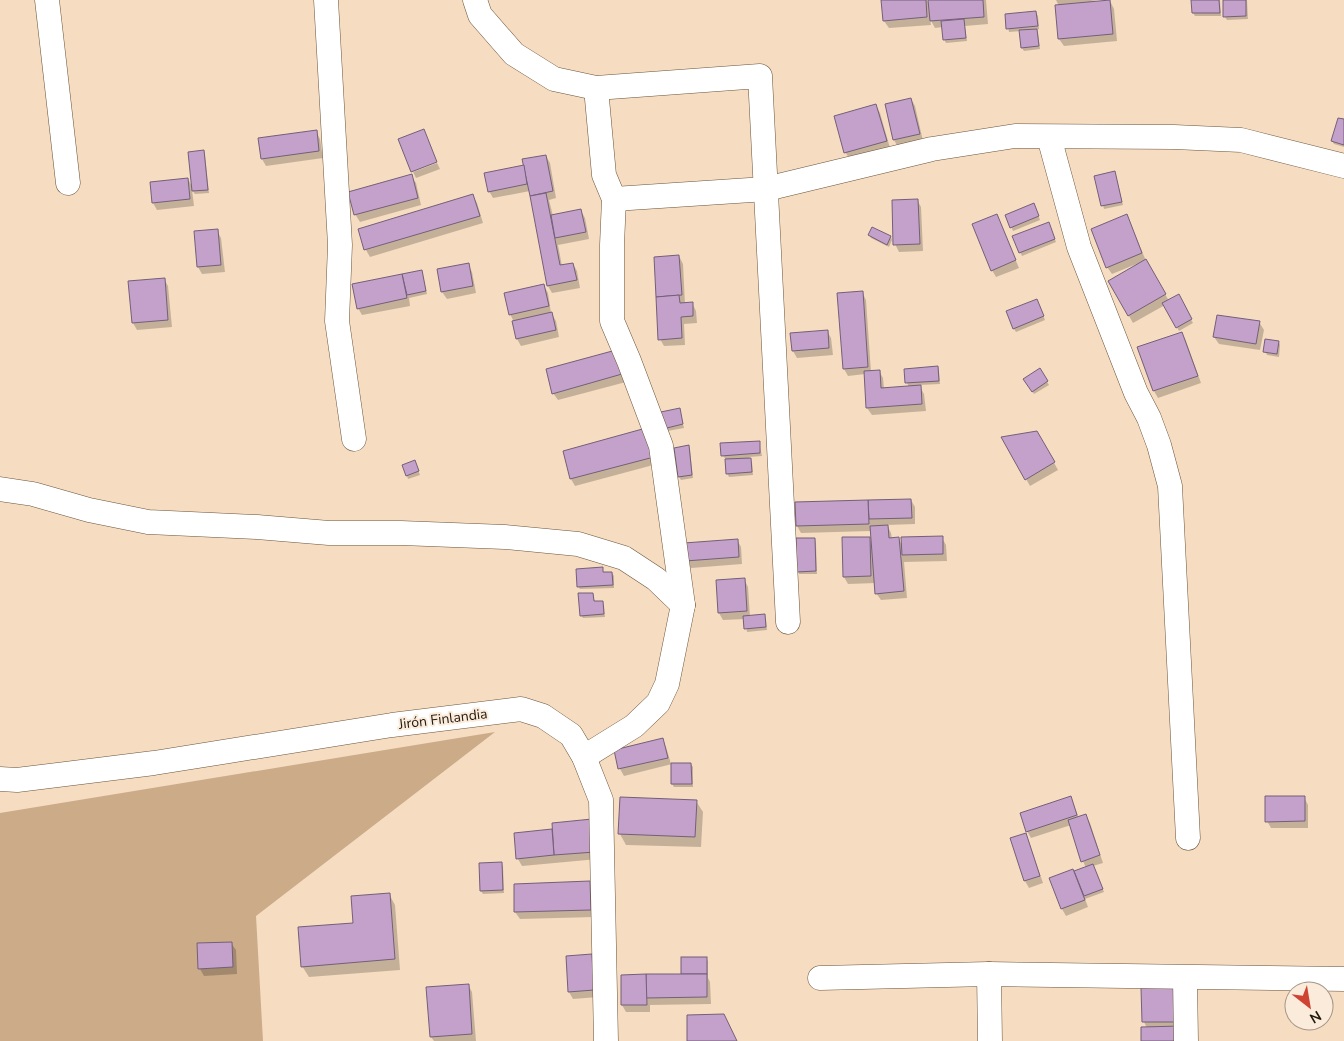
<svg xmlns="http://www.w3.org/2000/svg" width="1344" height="1041" font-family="'Nunito Sans',sans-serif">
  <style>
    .green { fill: #cbab88 }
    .shadow { fill: #0003 }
    .building { fill: #c3a1ca; stroke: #745f79 }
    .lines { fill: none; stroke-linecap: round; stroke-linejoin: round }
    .minor-casing { stroke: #6a543b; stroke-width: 25 }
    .minor { stroke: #fff; stroke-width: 24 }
    .labels { text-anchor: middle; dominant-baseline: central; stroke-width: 4; stroke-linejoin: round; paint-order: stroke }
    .street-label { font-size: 14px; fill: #21180d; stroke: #fbebdb }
  </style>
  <rect width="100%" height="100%" fill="#f6dcc0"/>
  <polygon class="green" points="495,732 256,916 263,1041 0,1041 0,813"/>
  <g class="shadow">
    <polygon points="883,0 927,0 930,5 929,0 986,0 988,24 965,26 967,41 946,43 944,39 943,27 935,28 930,19 931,25 889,28 884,21"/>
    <polygon points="1056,0 1097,0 1091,1 1091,3 1110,1 1114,9 1117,41 1064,46 1059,39 1059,6"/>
    <polygon points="1192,0 1220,0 1221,16 1195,16 1193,13"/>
    <polygon points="1224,0 1247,0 1248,19 1227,20 1225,17"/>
    <polygon points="1036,13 1038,16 1039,29 1036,30 1038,33 1040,49 1024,51 1022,48 1021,31 1009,32 1006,16"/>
    <polygon points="911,99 915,106 923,141 898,147 894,140"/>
    <polygon points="876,106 880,113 890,148 850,159 845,152"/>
    <polygon points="1344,121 1344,147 1334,144 1332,141"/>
    <polygon points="316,132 320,139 323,158 266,166 262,159"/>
    <polygon points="204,152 205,155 209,193 195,194 192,190 194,206 157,210 153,203 188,179 193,188"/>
    <polygon points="546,156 550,163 556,198 549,200 553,216 581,211 585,218 589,239 558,245 562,266 573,264 577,271 580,288 552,293 548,286 530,191 493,198 489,191 525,166"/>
    <polygon points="437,163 440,169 416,178 413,172"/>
    <polygon points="1115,172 1123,205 1104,209 1096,177"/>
    <polygon points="411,176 416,183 421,205 360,222 355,214"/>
    <polygon points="473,196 477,203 483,223 370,257 366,250 359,230"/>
    <polygon points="917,200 921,207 923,251 899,252 895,244"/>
    <polygon points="1035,207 1040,220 1013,231 1006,215"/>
    <polygon points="997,216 1019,268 996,277 992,270"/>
    <polygon points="1130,222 1146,261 1169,301 1178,296 1193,323 1179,331 1165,305 1133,323 1110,282 1139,263 1112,274 1107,267"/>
    <polygon points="1050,227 1056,242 1022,256 1020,252"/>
    <polygon points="217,231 221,238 225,272 202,274 198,267"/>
    <polygon points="869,235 891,237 892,240 889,247 871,238"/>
    <polygon points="679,256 683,264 685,304 692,303 696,311 697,323 684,324 685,345 664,346 660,339"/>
    <polygon points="468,264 472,272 476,293 447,299 442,292 438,270"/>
    <polygon points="422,271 427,294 409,298 410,306 362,315 358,308 353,285"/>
    <polygon points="164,279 168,286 172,327 137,330 133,323"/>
    <polygon points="544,286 548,293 551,313 556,321 559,337 521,346 517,339 514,322 510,314"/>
    <polygon points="862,292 866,300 871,372 879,371 883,378 884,389 909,387 907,383 905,370 938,367 939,371 940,384 919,385 924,394 926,411 872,415 867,408 865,374 848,376 844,369"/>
    <polygon points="1038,303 1045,320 1016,332 1014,329"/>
    <polygon points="1259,322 1264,330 1260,350 1219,344 1214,337"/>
    <polygon points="827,331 831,338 833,355 797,358 793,351"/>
    <polygon points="1182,333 1186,341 1201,383 1158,398 1154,391 1139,348"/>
    <polygon points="1279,342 1280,345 1279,357 1267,355 1265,351"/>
    <polygon points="615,351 626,382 558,400 553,393"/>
    <polygon points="1040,370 1049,385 1034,394 1025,379"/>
    <polygon points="679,409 684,428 662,432"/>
    <polygon points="646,430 657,464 575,486 571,479 564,452"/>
    <polygon points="1037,432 1058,470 1030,486 1003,438"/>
    <polygon points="759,442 762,456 749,457 752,462 753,475 729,477 727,473 726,459 723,456"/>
    <polygon points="688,447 690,450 693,478 681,480 679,477"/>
    <polygon points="416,465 420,475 408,479 407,476"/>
    <polygon points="911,500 915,507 915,524 887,525 891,533 892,539 899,539 902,545 942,538 946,545 947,561 904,562 907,598 881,600 876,593 876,583 848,584 844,577 869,538 872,544 871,531 801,533 797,526 797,503"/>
    <polygon points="815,539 816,543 817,574 799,574 798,571"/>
    <polygon points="737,540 741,547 742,564 691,568 687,561"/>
    <polygon points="602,569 604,574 612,573 614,576 614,588 580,589 578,586"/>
    <polygon points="744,579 748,587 750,617 764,616 766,619 767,630 747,632 745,619 723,620 719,613 717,581"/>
    <polygon points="593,594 595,603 602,602 604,606 605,617 583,618 581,615"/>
    <polygon points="662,739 666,747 671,764 691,764 693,767 693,787 674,787 672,784 672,764 624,776 620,769 615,750"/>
    <polygon points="1304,797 1308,805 1308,828 1271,828 1267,821"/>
    <polygon points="1071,798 1079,818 1086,816 1090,823 1103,863 1093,866 1104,892 1085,899 1088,907 1066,916 1062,909 1074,873 1086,868 1083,861 1071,825 1031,838 1027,831"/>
    <polygon points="696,801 703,812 701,847 626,845 620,834"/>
    <polygon points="591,821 598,859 522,866 518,859 515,834 554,830"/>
    <polygon points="1025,835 1029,842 1043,883 1029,888 1025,881 1012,839"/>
    <polygon points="501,863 503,866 504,893 483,894 481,891"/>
    <polygon points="589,882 593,889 594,917 520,919 515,912 515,885"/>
    <polygon points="389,894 395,905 400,970 309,977 302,966"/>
    <polygon points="231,943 236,950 237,974 204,976 200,969"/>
    <polygon points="592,955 596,963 598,997 573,999 569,992"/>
    <polygon points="706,958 708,961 708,978 710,982 711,1004 650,1005 650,1012 626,1012 622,1005 682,975"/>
    <polygon points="468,985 472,992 476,1041 434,1041 431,1037"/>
    <polygon points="1173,988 1178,1027 1143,1041 1147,1028 1144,1022"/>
  </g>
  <g class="building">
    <polygon points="881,0 926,0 927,17 883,21"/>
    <polygon points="928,0 983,0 984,17 930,21"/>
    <polygon points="1110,0 1113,34 1058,39 1055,5"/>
    <polygon points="1191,0 1219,0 1220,13 1192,13"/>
    <polygon points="1223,0 1246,0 1246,16 1223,17"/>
    <polygon points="1036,11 1038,26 1006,29 1005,14"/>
    <polygon points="964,19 966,38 943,40 941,21"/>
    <polygon points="1037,29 1039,46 1021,48 1019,30"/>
    <polygon points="911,98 920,134 893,140 885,104"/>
    <polygon points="876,104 887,141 844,153 834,116"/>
    <polygon points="1338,118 1344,119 1344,145 1331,141"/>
    <polygon points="424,129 437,162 411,172 398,139"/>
    <polygon points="317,130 319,151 261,159 258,138"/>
    <polygon points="204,150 208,190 192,191 188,152"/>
    <polygon points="546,155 553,191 530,196 522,159"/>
    <polygon points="524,165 527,184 488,192 484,173"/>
    <polygon points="1115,171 1122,202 1101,206 1094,176"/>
    <polygon points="412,174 418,198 354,215 348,192"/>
    <polygon points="188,178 190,199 152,203 150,182"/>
    <polygon points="546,193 560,265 573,263 577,280 547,286 530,196"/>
    <polygon points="473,194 480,216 364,250 358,229"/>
    <polygon points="918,199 920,244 893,245 892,200"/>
    <polygon points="1034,203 1039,216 1010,228 1005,215"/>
    <polygon points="581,209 586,232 555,238 551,215"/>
    <polygon points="997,214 1016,260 991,271 972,224"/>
    <polygon points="1127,214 1142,253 1106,268 1091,229"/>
    <polygon points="1049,222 1055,239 1019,253 1012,236"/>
    <polygon points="872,227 891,236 887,245 868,235"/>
    <polygon points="218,229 221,265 197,267 194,231"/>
    <polygon points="679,255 682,295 656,297 654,257"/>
    <polygon points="1146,259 1166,294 1128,316 1108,281"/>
    <polygon points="469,263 473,286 441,292 437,269"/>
    <polygon points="422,270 426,291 407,295 402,274"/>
    <polygon points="402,274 407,298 357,309 352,284"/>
    <polygon points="165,278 168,320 132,323 128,281"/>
    <polygon points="544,284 549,306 509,315 504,293"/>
    <polygon points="863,291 868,367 843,369 837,293"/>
    <polygon points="1179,294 1192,319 1176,328 1162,303"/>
    <polygon points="679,295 680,303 693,302 693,316 681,317 682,338 658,340 656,297"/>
    <polygon points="1037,299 1044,316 1013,329 1006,311"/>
    <polygon points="552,312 556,330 516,339 512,321"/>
    <polygon points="1217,315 1260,321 1256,344 1213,337"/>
    <polygon points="828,330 829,348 792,351 790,333"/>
    <polygon points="1182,332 1198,376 1153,391 1137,347"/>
    <polygon points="1265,339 1279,341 1277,354 1263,352"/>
    <polygon points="616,350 622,374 552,394 546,369"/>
    <polygon points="938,366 939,381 905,383 904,369"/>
    <polygon points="1040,368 1048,381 1032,392 1023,379"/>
    <polygon points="880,370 881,388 921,385 922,404 866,408 864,371"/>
    <polygon points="680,408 683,424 659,430 656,413"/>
    <polygon points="646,428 654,457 570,479 563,451"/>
    <polygon points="1037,431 1055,462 1025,480 1001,437"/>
    <polygon points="760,441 760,453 721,456 720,443"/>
    <polygon points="689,445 692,475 678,477 674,448"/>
    <polygon points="751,458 752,472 726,474 725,459"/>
    <polygon points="415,460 419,471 406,476 402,465"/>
    <polygon points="911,499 912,518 869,519 868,500"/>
    <polygon points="868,500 869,524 796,526 795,502"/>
    <polygon points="888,525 889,538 899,537 904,591 875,594 870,526"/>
    <polygon points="943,536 943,554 902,555 901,537"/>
    <polygon points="842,537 870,537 871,576 843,577"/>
    <polygon points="796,538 815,538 816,571 796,572"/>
    <polygon points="738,539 739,557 685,561 684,543"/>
    <polygon points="603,567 603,572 612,572 613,585 577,587 576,569"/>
    <polygon points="745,578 747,611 718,613 716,580"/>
    <polygon points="578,593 593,593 594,601 603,601 604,614 580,616"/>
    <polygon points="765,614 766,627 744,629 743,616"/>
    <polygon points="663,738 668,758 618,769 614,750"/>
    <polygon points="671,763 691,763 692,784 671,784"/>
    <polygon points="1071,796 1077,815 1026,832 1020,813"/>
    <polygon points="1265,796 1305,796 1305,821 1265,822"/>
    <polygon points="620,797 697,800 695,837 618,834"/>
    <polygon points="1086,814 1100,855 1081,862 1068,820"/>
    <polygon points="592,819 595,852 554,855 552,823"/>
    <polygon points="552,829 554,855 516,859 514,833"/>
    <polygon points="1026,833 1040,876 1024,881 1010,838"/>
    <polygon points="502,862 503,890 480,891 479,863"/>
    <polygon points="1093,864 1103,889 1084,896 1074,871"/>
    <polygon points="1073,869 1085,900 1061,909 1049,878"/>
    <polygon points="590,881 591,910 514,912 514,884"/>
    <polygon points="390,893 395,959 301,967 298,927 353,923 351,896"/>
    <polygon points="232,942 233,967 198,969 197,943"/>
    <polygon points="592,954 594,990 568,992 566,956"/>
    <rect x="681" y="957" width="26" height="17"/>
    <polygon points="646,974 707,974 707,997 646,998"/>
    <polygon points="646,974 647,1005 621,1005 621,975"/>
    <polygon points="469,984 472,1034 430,1037 426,987"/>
    <polygon points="1174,987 1175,1022 1142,1022 1141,988"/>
    <polygon points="724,1014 737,1041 687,1041 687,1015"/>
    <polygon points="1181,1026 1182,1041 1141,1041 1141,1027"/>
  </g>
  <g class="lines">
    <defs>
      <g id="minor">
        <polyline points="47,0 68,183"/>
        <polyline points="326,0 340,245 337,321 354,439"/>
        <polyline points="475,0 480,15 514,54 554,79 596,88 760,76 788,622"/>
        <polyline points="1049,137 1079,247 1136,393 1149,418 1159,445 1170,486 1188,838"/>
        <polyline points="614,199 766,189 932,149 1015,136 1174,137 1241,140 1344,166"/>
        <polyline points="0,489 33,494 89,510 148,522 257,527 329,533 401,533 505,537 578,544 624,558 656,579 683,605"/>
        <polyline points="584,757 634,726 658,703 667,684 683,605 661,446 629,361 612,321 612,245 614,199 604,175 596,88"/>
        <polyline points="0,779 17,780 154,763 392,725 521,709 543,716 571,735 584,757 601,800 606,1041"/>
        <polyline points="989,974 990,1041"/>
        <polyline points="820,978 989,974 1344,979"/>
        <polyline points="1185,978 1186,1041"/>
      </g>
    </defs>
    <use href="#minor" class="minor-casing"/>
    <use href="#minor" class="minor"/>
  </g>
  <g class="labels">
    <g class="street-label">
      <text transform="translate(443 719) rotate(-7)">Jirón Finlandia</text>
    </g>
  </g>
  <g transform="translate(1309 1006) rotate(149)"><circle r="24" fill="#fbebdb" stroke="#a49789"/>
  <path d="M0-4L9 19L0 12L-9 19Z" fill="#cf4332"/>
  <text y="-8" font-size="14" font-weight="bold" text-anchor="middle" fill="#21180d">N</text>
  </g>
</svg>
